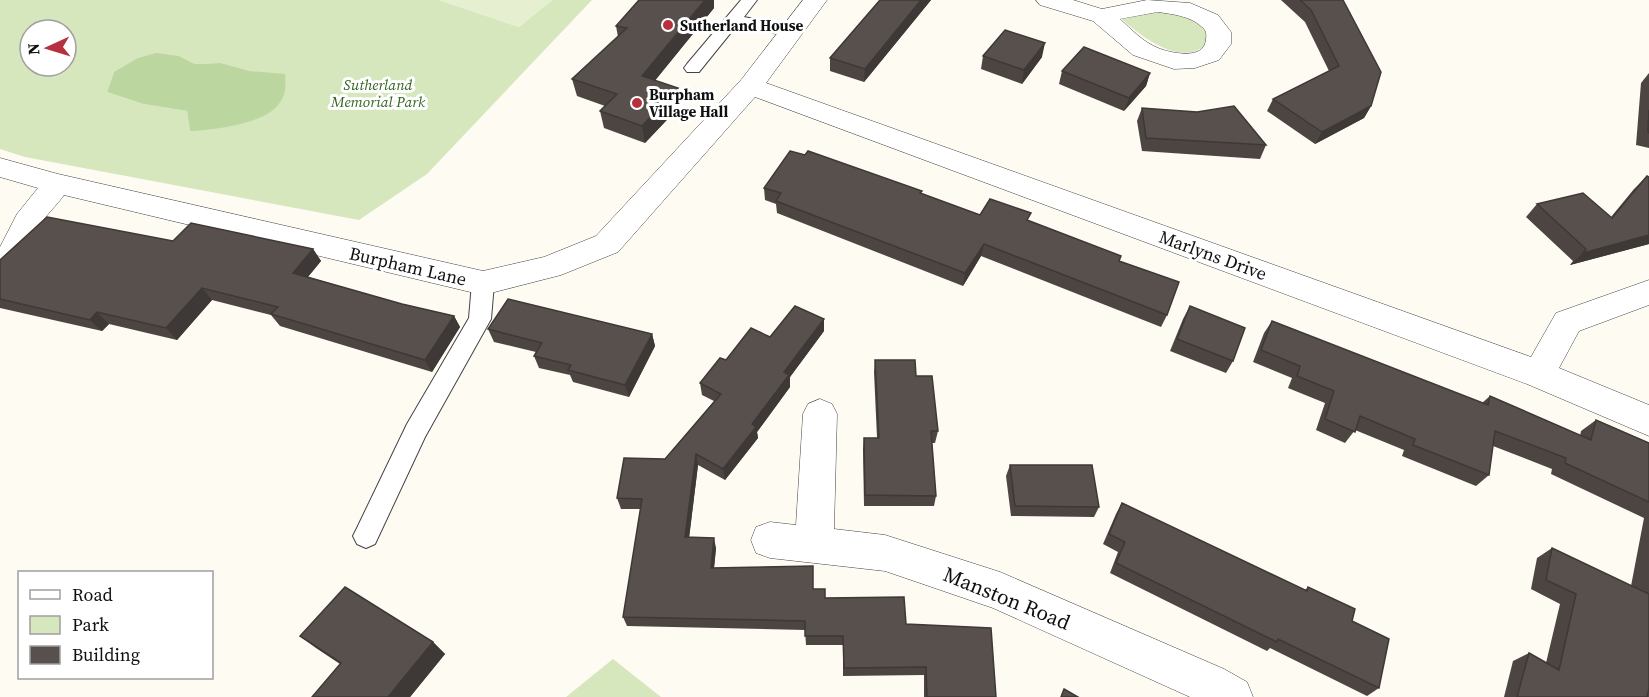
<svg xmlns="http://www.w3.org/2000/svg" width="1649" height="697" font-family="'Source Serif 4',serif">
  <style>
    .green { fill: #d6e7be; fill-rule: evenodd }
    .forest { fill: #bbd79f }
    .pitch { fill: #e6efcf }
    .lines { fill: none; stroke-linecap: round; stroke-linejoin: round }
    .service-casing { stroke: #434343; stroke-width: 2 }
    .minor-casing { stroke: #434343; stroke-width: 1 }
    .service { fill: #fff; fill-rule: evenodd }
    .minor { fill: #fff; fill-rule: evenodd }
    .wall { fill: #4c4542 }
    .shaded-wall { fill: #3e3836 }
    .building { fill: #58504d; stroke: #3e3836; stroke-width: 1.5 }
    .poi-dot { fill: #b7303f; stroke: #fff; stroke-width: 2 }
    .labels { text-anchor: middle; dominant-baseline: central; stroke-width: 6; stroke-linejoin: round; paint-order: stroke }
    .far-poi-label { font-size: 15px; font-weight: bold; fill: #101010; stroke: #fff; text-anchor: start }
    .far-park-label { font-size: 15px; font-style: italic; fill: #356423; stroke: #fff }
    .street-label { font-size: 18px; fill: #101010; stroke: #fff }
    .near-street-label { font-size: 21px; fill: #101010; stroke: #fff }
  </style>
  <rect width="100%" height="100%" fill="#fefbf3"/>
  <g class="green">
    <path d="M 0,0 L 439,0 L 519,27 L 552,0 L 592,0 L 427,174 L 359,220 L 25,157 L 0,149 ZM 30,30 L 66,30 L 66,66 L 30,66 ZM 179,56 L 195,64 L 221,63 L 250,71 L 285,75 L 190,130 L 187,111 L 143,104 L 107,92 L 114,72 Z"/>
    <path d="M 1148,13 C 1175,12 1187,14 1208,31 L 1208,42 C 1185,70 1141,37 1122,19 Z"/>
    <polygon points="613,659 661,697 566,697"/>
  </g>
  <path class="forest" d="M 156,53 L 179,56 L 195,64 L 221,63 L 250,71 L 285,74 C 286,86 286,96 278,105 C 264,124 212,130 190,131 L 187,111 L 143,104 L 107,92 L 114,72 L 138,58 Z"/>
  <polygon class="pitch" points="439,0 552,0 519,27"/>
  <g class="lines">
    <defs>
      <g id="service">
        <polygon points="741,0 757,0 744,17 798,28 800,32 792,37 737,25 699,72 687,72 684,68 687,64"/>
        <polygon points="483,275 491,277 494,283 491,319 425,437 375,544 366,548 357,544 353,536 357,528 407,424 469,318 472,283 475,277"/>
      </g>
      <g id="minor">
        <path d="M 803,0 L 827,0 L 766,83 L 1531,357 L 1556,313 L 1649,280 L 1649,305 L 1579,331 L 1559,368 L 1649,405 L 1649,436 L 1527,384 L 755,97 L 618,252 L 561,275 L 483,295 L 64,195 C 57,205 46,215 40,225 C 27,248 30,266 0,275 L 0,247 L 17,214 L 38,188 L 0,177 L 0,158 L 58,174 L 483,271 L 544,257 L 596,236 L 741,80 Z"/>
        <path d="M 1036,0 L 1073,0 L 1102,9 L 1147,0 L 1190,3 L 1218,15 L 1231,32 L 1231,44 L 1219,60 L 1195,68 L 1174,69 L 1133,55 L 1093,21 L 1040,5 ZM 1158,12 C 1172,14 1191,16 1202,27 C 1206,30 1207,34 1206,39 C 1205,61 1170,53 1158,48 C 1143,42 1132,30 1120,19 Z"/>
        <polygon points="820,399 832,404 837,414 834,529 885,535 1000,572 1224,669 1247,682 1253,697 1190,697 993,608 885,571 770,558 756,553 751,540 756,527 770,522 796,525 803,414 808,404"/>
      </g>
    </defs>
    <use href="#service" class="service-casing"/>
    <use href="#minor" class="minor-casing"/>
    <use href="#service" class="service"/>
    <use href="#minor" class="minor"/>
  </g>
  <g class="wall">
    <polygon points="880,0 931,0 864,82 830,71 830,58"/>
    <polygon points="1281,0 1343,0 1371,106 1364,118 1315,144 1267,111 1273,99 1329,71 1305,22"/>
    <polygon points="714,1 714,8 655,80 681,105 645,143 604,128 600,111 605,106 577,96 572,79 618,37 616,26"/>
    <polygon points="983,56 1042,57 1022,84 981,69"/>
    <polygon points="1062,71 1150,73 1146,86 1124,111 1059,84"/>
    <polygon points="1649,73 1649,148 1636,145 1641,83"/>
    <polygon points="1142,108 1266,145 1260,159 1142,151 1137,121"/>
    <polygon points="1647,176 1649,244 1570,265 1573,261 1526,217 1537,204 1611,217 1634,189"/>
    <polygon points="764,188 922,191 921,193 980,215 1029,221 1119,261 1167,315 1161,327 981,256 963,286 777,213 776,204 765,200"/>
    <polygon points="173,241 313,249 321,261 308,277 402,304 454,316 460,327 432,372 280,326 271,315 212,300 177,340 109,324 102,331 0,308 0,260"/>
    <polygon points="1190,306 1233,361 1226,373 1170,351 1183,319"/>
    <polygon points="1272,321 1482,403 1490,396 1580,436 1581,431 1596,420 1649,443 1649,697 1504,697 1513,661 1529,653 1546,663 1560,604 1531,589 1537,558 1552,548 1631,586 1644,518 1551,474 1552,469 1493,446 1489,475 1476,486 1402,456 1404,450 1355,430 1345,443 1316,430 1325,403 1288,388 1292,378 1253,362 1264,333"/>
    <polygon points="488,329 652,334 655,346 629,397 573,382 570,375 539,368 534,356 536,352 494,342"/>
    <polygon points="824,331 790,377 790,387 757,432 758,438 725,480 698,465 689,537 716,548 714,568 813,589 825,598 906,624 996,697 924,697 924,675 843,676 843,645 806,645 805,630 627,626 623,617 641,509 621,509 617,498 665,459 714,401 702,395 700,383 726,360"/>
    <polygon points="875,360 916,376 938,431 935,443 932,443 936,496 934,506 864,506 863,449 864,438 877,438 874,372"/>
    <polygon points="1010,465 1099,507 1094,517 1011,516 1006,476"/>
    <polygon points="1122,503 1305,590 1308,587 1352,621 1379,688 1367,696 1270,648 1267,651 1110,573 1118,552 1103,544 1116,514"/>
    <polygon points="300,636 433,642 445,654 410,697 312,697 340,664 316,648"/>
  </g>
  <g class="shaded-wall">
    <polygon points="705,0 714,0 714,8 645,93 642,76"/>
    <polygon points="921,0 931,0 864,82 865,69"/>
    <polygon points="1045,43 1042,57 1022,84 1024,70"/>
    <polygon points="1150,73 1146,86 1124,111 1129,98"/>
    <polygon points="678,88 681,105 645,143 642,126"/>
    <polygon points="1371,106 1364,118 1315,144 1322,132"/>
    <polygon points="1649,235 1649,244 1570,265 1583,253"/>
    <polygon points="984,244 981,256 963,286 965,273"/>
    <polygon points="313,249 321,261 301,285 293,273"/>
    <polygon points="202,288 212,300 177,340 166,328"/>
    <polygon points="97,312 109,324 102,331 90,320"/>
    <polygon points="454,316 460,327 432,372 425,360"/>
    <polygon points="824,319 824,331 790,377 790,387 757,432 758,438 725,480 723,469 752,424 784,372"/>
    <polygon points="652,334 655,346 629,397 625,385"/>
    <polygon points="696,454 698,465 688,547 685,537"/>
    <polygon points="714,538 716,548 713,578 711,568"/>
    <polygon points="433,642 445,654 410,697 388,697"/>
  </g>
  <g class="building">
    <polygon points="639,0 705,0 642,76 678,88 642,126 600,111 617,94 572,79 627,28 616,26"/>
    <polygon points="880,0 921,0 865,69 830,58"/>
    <polygon points="1300,0 1343,0 1381,72 1371,106 1322,132 1273,99 1339,66 1311,10"/>
    <polygon points="1005,30 1045,43 1024,70 983,56"/>
    <polygon points="1084,47 1150,73 1129,98 1062,71"/>
    <polygon points="1234,106 1266,145 1146,138 1142,108 1197,112"/>
    <polygon points="1649,110 1649,133 1648,132"/>
    <polygon points="790,151 805,155 808,151 922,191 920,193 980,215 990,199 1031,213 1027,220 1121,256 1119,261 1179,282 1167,315 984,244 965,273 776,201 781,193 764,188"/>
    <polygon points="1647,176 1649,177 1649,235 1583,253 1586,249 1537,204 1583,193 1612,218"/>
    <polygon points="47,217 173,241 191,223 313,249 293,273 402,304 454,316 425,360 271,314 278,307 202,288 166,328 97,312 90,320 0,299 0,260"/>
    <polygon points="508,299 652,334 625,385 568,370 571,365 534,356 542,343 488,329"/>
    <polygon points="795,306 824,319 784,372 789,375 752,424 756,427 723,469 696,454 685,537 714,538 711,568 813,566 813,589 825,589 825,598 904,597 906,624 991,628 996,697 927,697 926,667 844,668 843,636 805,636 805,621 623,617 642,499 617,498 624,458 665,459 721,394 700,383 720,358 726,360 751,328 770,337"/>
    <polygon points="1190,306 1245,328 1233,361 1177,339"/>
    <polygon points="1272,321 1488,405 1490,396 1591,440 1596,420 1649,443 1649,502 1565,463 1566,458 1495,431 1489,475 1413,445 1415,439 1360,416 1355,432 1325,419 1334,391 1297,376 1300,366 1261,350"/>
    <polygon points="875,360 915,360 916,376 932,376 938,431 931,431 936,496 865,495 864,438 879,438"/>
    <polygon points="1010,465 1092,465 1099,507 1015,506"/>
    <polygon points="1122,503 1307,591 1308,587 1355,609 1352,621 1389,639 1379,688 1278,639 1277,642 1116,563 1125,542 1109,534"/>
    <polygon points="1552,548 1649,594 1649,688 1647,697 1517,697 1529,653 1559,670 1576,594 1546,580"/>
    <polygon points="345,587 433,642 388,697 312,697 341,663 300,636"/>
    <polygon points="1064,689 1078,697 1061,697"/>
  </g>
  <g class="poi-dot">
    <circle cx="668" cy="25" r="6"/>
    <circle cx="637" cy="103" r="6"/>
  </g>
  <g class="labels">
    <g class="far-poi-label">
      <text x="680" y="25">Sutherland House</text>
      <text x="649" y="94">Burpham<tspan x="649" dy="17">Village Hall</tspan></text>
    </g>
    <g class="far-park-label">
      <text x="378" y="84">Sutherland<tspan x="378" dy="17">Memorial Park</tspan></text>
    </g>
    <g class="street-label">
      <text transform="translate(1213 255) rotate(20)">Marlyns Drive</text>
      <text transform="translate(408 266) rotate(13)">Burpham Lane</text>
    </g>
    <g class="near-street-label">
      <text transform="translate(1007 598) rotate(22)">Manston Road</text>
    </g>
  </g>
  <rect x="18" y="571" width="195" height="108" fill="#ffffff" stroke="#9f9f9f" stroke-width="1.5"/>
  <rect x="30" y="590" width="30" height="9" fill="#ffffff" stroke="#9f9f9f" stroke-width="1.5"/>
  <text x="72" y="601" font-size="18" fill="#101010">Road</text>
  <rect x="30" y="616" width="30" height="18" fill="#d6e7be" stroke="#9f9f9f" stroke-width="1.5"/>
  <text x="72" y="631" font-size="18" fill="#101010">Park</text>
  <rect x="30" y="646" width="30" height="18" fill="#58504d" stroke="#9f9f9f" stroke-width="1.5"/>
  <text x="72" y="661" font-size="18" fill="#101010">Building</text>
  <g transform="translate(48 48) rotate(266)"><circle r="28" fill="#ffffff" stroke="#9f9f9f" stroke-width="1.5"/>
  <path d="M0-4.5L10 22L0 15L-10 22Z" fill="#b7303f"/>
  <text y="-9" font-size="16" font-weight="bold" text-anchor="middle" fill="#101010">N</text>
  </g>
</svg>
